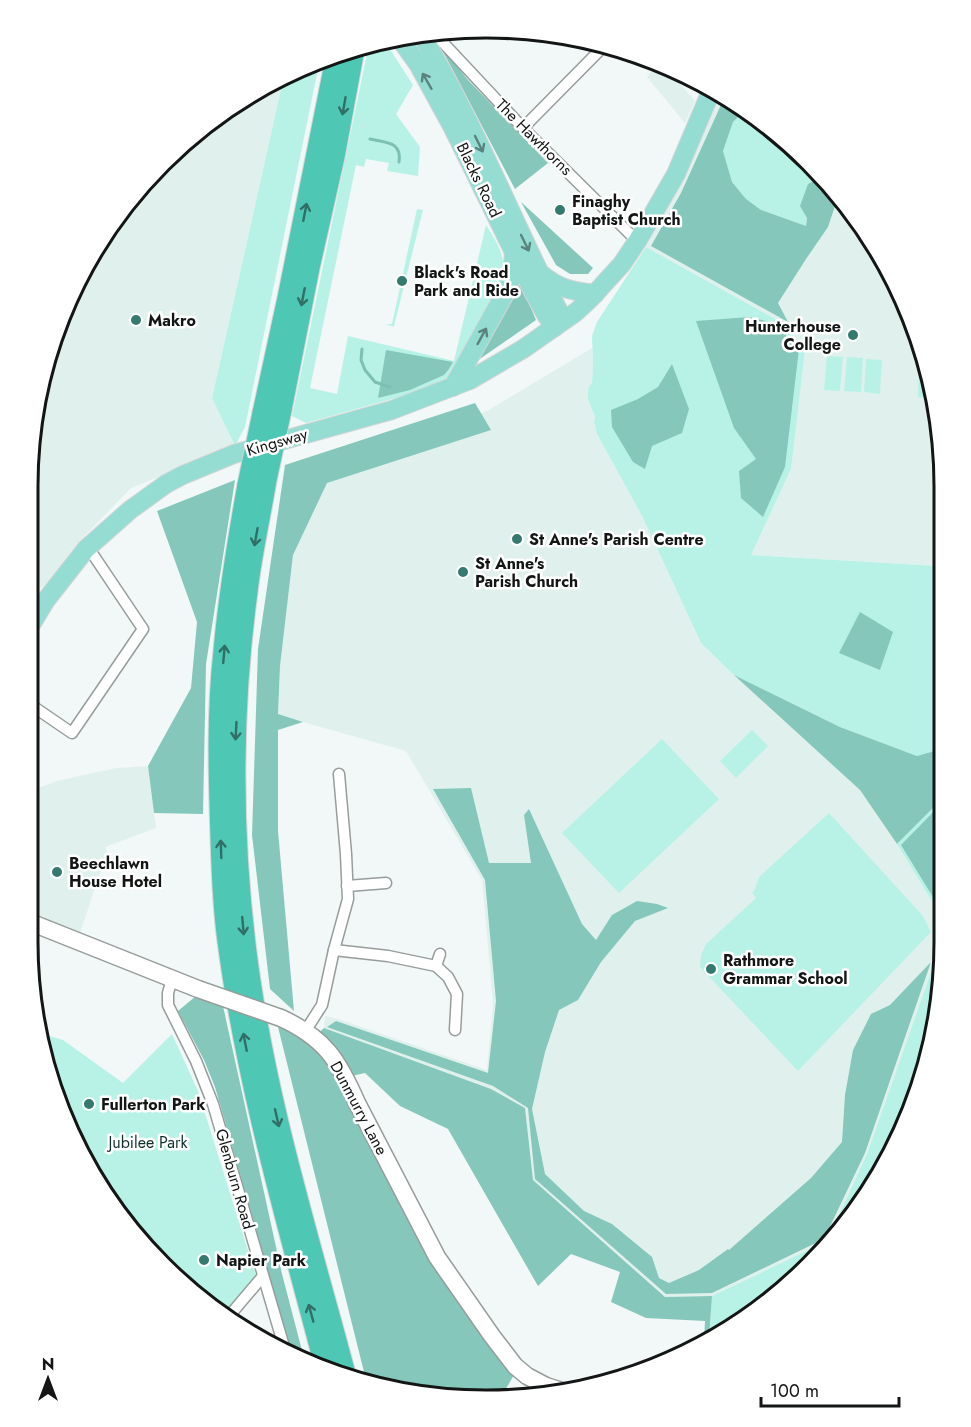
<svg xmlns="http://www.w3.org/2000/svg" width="971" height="1427" font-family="Jost,sans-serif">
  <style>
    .built { fill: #e0f1ed }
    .green { fill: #b8f2e6 }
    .forest { fill: #85c8bb }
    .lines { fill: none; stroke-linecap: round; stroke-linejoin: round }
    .stream { stroke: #7dbfb3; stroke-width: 3 }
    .street-casing { stroke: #969d9b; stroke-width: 13 }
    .secondary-casing { stroke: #969d9b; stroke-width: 19 }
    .primary-casing { stroke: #d5d5d5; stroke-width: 20 }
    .highway-casing { stroke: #d5d5d5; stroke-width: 23 }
    .street { stroke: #fff; stroke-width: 10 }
    .secondary { stroke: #fff; stroke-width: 16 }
    .primary { stroke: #95ddd3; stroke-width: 18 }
    .highway { stroke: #4fc7b5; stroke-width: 21 }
    .secondary-bridge-casing { stroke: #969d9b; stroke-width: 19; stroke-linecap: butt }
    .highway-bridge-casing { stroke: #d5d5d5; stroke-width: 23; stroke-linecap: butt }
    .secondary-bridge { stroke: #fff; stroke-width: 16 }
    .highway-bridge { stroke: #4fc7b5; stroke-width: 21 }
    .oneway { stroke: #5a837e }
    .oneway2 { stroke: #316e65 }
    .poi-dot { fill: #357a6f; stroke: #fff; stroke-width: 2 }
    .labels { text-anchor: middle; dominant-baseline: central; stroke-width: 5; stroke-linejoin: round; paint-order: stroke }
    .street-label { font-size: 16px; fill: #131615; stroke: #fff }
    .poi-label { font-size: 16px; font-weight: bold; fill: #131615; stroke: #fff; text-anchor: start }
    .park-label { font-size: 16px; fill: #0f312b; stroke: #fff }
    .rim { fill: none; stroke: #131615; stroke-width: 3 }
  </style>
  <rect width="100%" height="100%" fill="#f1f8f7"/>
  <g class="built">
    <polygon points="659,61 661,62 695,101 685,123 647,77"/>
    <polygon points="284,76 212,398 235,446 131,488 75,546 47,583 33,594 36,396 74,282 162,161 231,104"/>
    <polygon points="718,92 741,104 810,162 897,282 935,396 938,566 750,555 791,469 779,321 646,247 677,191"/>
    <polygon points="592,348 593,366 592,382 588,389 588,399 595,417 594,422 597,434 642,516 701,643 860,790 897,844 944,921 944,935 867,1154 827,1241 712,1296 665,1297 532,1180 525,1108 491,1089 324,1028 325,1016 338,1019 487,1070 493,1003 482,880 406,751 278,715 280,666 293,555 310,464 387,442 487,411"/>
    <polygon points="148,766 156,828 105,847 107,852 79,936 27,915 29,790 32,790 57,781 116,768"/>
  </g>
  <g class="green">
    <path d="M 384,40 L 413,85 L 396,114 L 420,147 L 418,176 L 387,171 L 389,163 L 366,159 L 364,167 L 356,165 L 310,388 L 337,394 L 348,336 L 454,361 L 486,225 C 500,247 507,257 501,284 L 454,371 L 446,379 L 410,394 L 306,423 L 292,416 L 369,44 Z"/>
    <polygon points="320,59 245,427 235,446 212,398 284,76 310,62"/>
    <polygon points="746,109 810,162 821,177 808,184 806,226 761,210 746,199 732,182 723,151 733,122"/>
    <polygon points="417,209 423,210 394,326 394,327 386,324 392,324"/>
    <polygon points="646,247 779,321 805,349 791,469 751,555 938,566 941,749 917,756 840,727 734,675 701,643 642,516 597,434 594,422 595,417 588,399 588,389 592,382 593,366 592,336 597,322"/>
    <polygon points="827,356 843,357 840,391 824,390"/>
    <polygon points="847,357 863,358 861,392 844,391"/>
    <polygon points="866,359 882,360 880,394 864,392"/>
    <polygon points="919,363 924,363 934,393 934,398 918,397"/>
    <polygon points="752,730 768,746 736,778 720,761"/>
    <polygon points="662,739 719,799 619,893 562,833"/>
    <polygon points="942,799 944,921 897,844"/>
    <polygon points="829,813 923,916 931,932 798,1071 700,967 701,955 706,944 756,898 752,893 755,889 759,877"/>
    <polygon points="944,935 935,1031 909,1117 867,1197 809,1266 709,1338 712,1296 827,1241 867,1154"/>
    <polygon points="39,1033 63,1040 123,1083 172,1034 198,1091 256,1276 224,1312 183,1286 104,1196 43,1061"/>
  </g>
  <g class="forest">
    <polygon points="439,44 468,80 548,163 515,189"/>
    <polygon points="725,96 746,109 733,122 723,151 732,182 746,199 761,210 806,226 807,218 800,206 808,184 821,177 837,200 828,227 806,259 778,303 788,322 651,246 681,193"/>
    <polygon points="521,202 593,268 588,274 570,274 556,265"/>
    <polygon points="518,277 536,320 474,363"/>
    <polygon points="749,317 774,323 799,349 785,467 763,517 741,498 739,471 756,459 734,428 696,321"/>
    <polygon points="386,350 453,362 449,369 444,375 410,390 378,398"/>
    <polygon points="672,364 689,409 682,433 652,446 645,469 633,462 612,427 611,410 638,399 658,387"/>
    <polygon points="475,403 491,430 327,483 293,555 280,666 278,714 303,722 278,730 278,831 294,1011 270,989 252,835 258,649 285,465"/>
    <polygon points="235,480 206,664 203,814 154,813 148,766 191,688 197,622 157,511"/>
    <polygon points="860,612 893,632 880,670 839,653"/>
    <polygon points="734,675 840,727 917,756 941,749 942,799 897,844 860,790"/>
    <polygon points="471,788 489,863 531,863 524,815 529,809 582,924 596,940 612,915 637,901 657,904 668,908 635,921 601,962 578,1000 559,1010 545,1052 532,1109 545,1174 584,1211 612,1224 652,1257 659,1278 669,1283 699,1270 728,1249 729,1250 811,1178 842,1142 845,1095 853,1050 871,1014 890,1005 931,962 865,1153 824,1239 712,1293 666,1294 535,1179 528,1108 493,1086 327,1027 336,1021 488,1073 496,1001 485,880 433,789"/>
    <polygon points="942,803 944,915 901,845"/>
    <polygon points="196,996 223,1006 282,1274 305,1362 292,1354 215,1087 204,1060 178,1011"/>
    <polygon points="278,1027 293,1033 307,1043 324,1028 491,1089 525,1108 533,1180 665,1297 712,1296 709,1338 704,1341 705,1321 646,1318 611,1302 620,1272 571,1254 538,1286 448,1129 400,1106 365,1073 347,1077 437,1257 518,1368 503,1394 426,1396 366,1380"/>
  </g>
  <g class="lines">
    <g class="stream">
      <path d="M 370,139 C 386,143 402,141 399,162"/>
      <polyline points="362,349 361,360 365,370 375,382 390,387"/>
    </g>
    <defs>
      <g id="street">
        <polyline points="433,32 523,128 630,234 638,240"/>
        <polyline points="523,128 605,45"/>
        <polyline points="31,705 72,733 143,629 94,556 86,549"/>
        <polyline points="347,886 386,883"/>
        <polyline points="334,950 388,956 436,966 448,977 457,994 455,1030"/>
        <polyline points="436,966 440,954"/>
        <polyline points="172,979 168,993 168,1005 196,1061 213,1104 285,1350"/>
        <polyline points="306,1030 322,1005 334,950 348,899 346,854 339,774"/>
        <polyline points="230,1315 263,1276"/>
      </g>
      <g id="secondary">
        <polyline points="27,921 198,989"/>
        <path d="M 281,1018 C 325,1038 339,1061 357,1103 L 437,1257 L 492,1336 L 515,1366 L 527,1376 L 546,1386 L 565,1392"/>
      </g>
      <g id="primary">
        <path d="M 420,33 C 461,100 492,172 525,242 C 538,269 549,295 564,320"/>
        <polyline points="398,36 418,64 453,128 535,295 546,315 555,327"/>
        <path d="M 541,274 C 559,289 572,291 595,294"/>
        <polyline points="453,387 507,290 512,275 514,252"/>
        <polyline points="32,623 46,600 86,549 130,510 166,484 183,475 234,454 392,410 470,380 523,349 576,312 590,299 622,264 638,240 676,174 712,89"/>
      </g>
      <g id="highway">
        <polyline points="281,410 309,268 334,157 354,49"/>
        <polyline points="263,413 288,298 337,54"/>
        <path d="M 266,480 C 260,517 251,555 247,592 C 231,709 231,835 246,952 C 264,1096 308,1235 345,1374"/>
        <path d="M 248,485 C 238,540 229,595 224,651 C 217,713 219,775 221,837 C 222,872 223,906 228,941 C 247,1086 289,1228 326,1369"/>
      </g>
    </defs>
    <use href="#street" class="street-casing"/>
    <use href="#secondary" class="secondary-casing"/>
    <use href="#primary" class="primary-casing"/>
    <use href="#highway" class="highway-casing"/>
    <use href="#street" class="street"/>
    <use href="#secondary" class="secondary"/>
    <use href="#primary" class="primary"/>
    <use href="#highway" class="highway"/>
    <defs>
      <polyline id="secondary-bridge" points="198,989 281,1018"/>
      <g id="highway-bridge">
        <polyline points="266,480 281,410"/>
        <polyline points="248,485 263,413"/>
      </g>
    </defs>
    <use href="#secondary-bridge" class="secondary-bridge-casing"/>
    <use href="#highway-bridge" class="highway-bridge-casing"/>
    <use href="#secondary-bridge" class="secondary-bridge"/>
    <use href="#highway-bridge" class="highway-bridge"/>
  </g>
  <defs><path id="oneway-shaft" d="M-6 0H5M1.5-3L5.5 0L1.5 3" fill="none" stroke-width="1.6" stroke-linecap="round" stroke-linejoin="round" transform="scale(1.5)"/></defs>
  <g class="oneway">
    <use href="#oneway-shaft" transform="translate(427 81) rotate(-120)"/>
    <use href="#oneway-shaft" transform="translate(479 144) rotate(64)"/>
    <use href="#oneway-shaft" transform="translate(525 243) rotate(64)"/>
    <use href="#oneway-shaft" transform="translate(482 336) rotate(-61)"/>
  </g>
  <g class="oneway2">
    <use href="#oneway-shaft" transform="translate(344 106) rotate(100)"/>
    <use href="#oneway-shaft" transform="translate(305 212) rotate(-79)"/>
    <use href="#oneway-shaft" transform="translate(303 297) rotate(101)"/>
    <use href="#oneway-shaft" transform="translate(256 537) rotate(100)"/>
    <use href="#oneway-shaft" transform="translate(224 654) rotate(-85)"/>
    <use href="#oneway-shaft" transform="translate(236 731) rotate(93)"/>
    <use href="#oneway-shaft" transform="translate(221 849) rotate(-92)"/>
    <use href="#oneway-shaft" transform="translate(243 926) rotate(85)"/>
    <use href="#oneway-shaft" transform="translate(245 1042) rotate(-101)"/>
    <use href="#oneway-shaft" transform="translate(277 1118) rotate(77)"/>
    <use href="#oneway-shaft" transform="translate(311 1313) rotate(-105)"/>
  </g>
  <g class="poi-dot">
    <circle cx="560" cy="210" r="6"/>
    <circle cx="402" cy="281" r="6"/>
    <circle cx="136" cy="320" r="6"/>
    <circle cx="853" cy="335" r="6"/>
    <circle cx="517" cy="539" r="6"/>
    <circle cx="463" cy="572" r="6"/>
    <circle cx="57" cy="872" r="6"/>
    <circle cx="711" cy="969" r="6"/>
    <circle cx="89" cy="1104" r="6"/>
    <circle cx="204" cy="1260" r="6"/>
  </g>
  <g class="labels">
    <g class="street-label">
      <text transform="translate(534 137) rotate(45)">The Hawthorns</text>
      <text transform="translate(479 180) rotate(64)">Blacks Road</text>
      <text transform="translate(277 442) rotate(-16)">Kingsway</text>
      <text transform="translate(359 1108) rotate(62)">Dunmurry Lane</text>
      <text transform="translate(235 1179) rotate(74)">Glenburn Road</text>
    </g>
    <g class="poi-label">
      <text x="572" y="201">Finaghy<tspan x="572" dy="18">Baptist Church</tspan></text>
      <text x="414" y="272">Black's Road<tspan x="414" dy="18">Park and Ride</tspan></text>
      <text x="148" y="320">Makro</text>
      <text x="841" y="326" text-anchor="end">Hunterhouse<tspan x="841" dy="18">College</tspan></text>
      <text x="529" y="539">St Anne's Parish Centre</text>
      <text x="475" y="563">St Anne's<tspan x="475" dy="18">Parish Church</tspan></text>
      <text x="69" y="863">Beechlawn<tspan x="69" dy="18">House Hotel</tspan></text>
      <text x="723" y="960">Rathmore<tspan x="723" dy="18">Grammar School</tspan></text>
      <text x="101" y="1104">Fullerton Park</text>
      <text x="216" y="1260">Napier Park</text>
    </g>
    <g class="park-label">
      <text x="148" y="1142">Jubilee Park</text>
    </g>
  </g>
  <path d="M0 0H971V1427H0ZM486 38H486A448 448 0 0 1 934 486V942A448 448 0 0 1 486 1390H486A448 448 0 0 1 38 942V486A448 448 0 0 1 486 38Z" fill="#fff" fill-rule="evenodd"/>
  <path class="rim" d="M486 38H486A448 448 0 0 1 934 486V942A448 448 0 0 1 486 1390H486A448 448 0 0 1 38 942V486A448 448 0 0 1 486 38Z"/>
  <g transform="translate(48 1379)" stroke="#ffffff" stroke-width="4.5" paint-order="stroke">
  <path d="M0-4.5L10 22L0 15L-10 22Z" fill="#131615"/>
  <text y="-9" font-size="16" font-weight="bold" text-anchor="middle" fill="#131615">N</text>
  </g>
  <path d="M761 1397v9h138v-9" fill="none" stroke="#131615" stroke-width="3"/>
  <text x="770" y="1397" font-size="18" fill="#131615" stroke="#ffffff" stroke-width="4.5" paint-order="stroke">100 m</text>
</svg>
